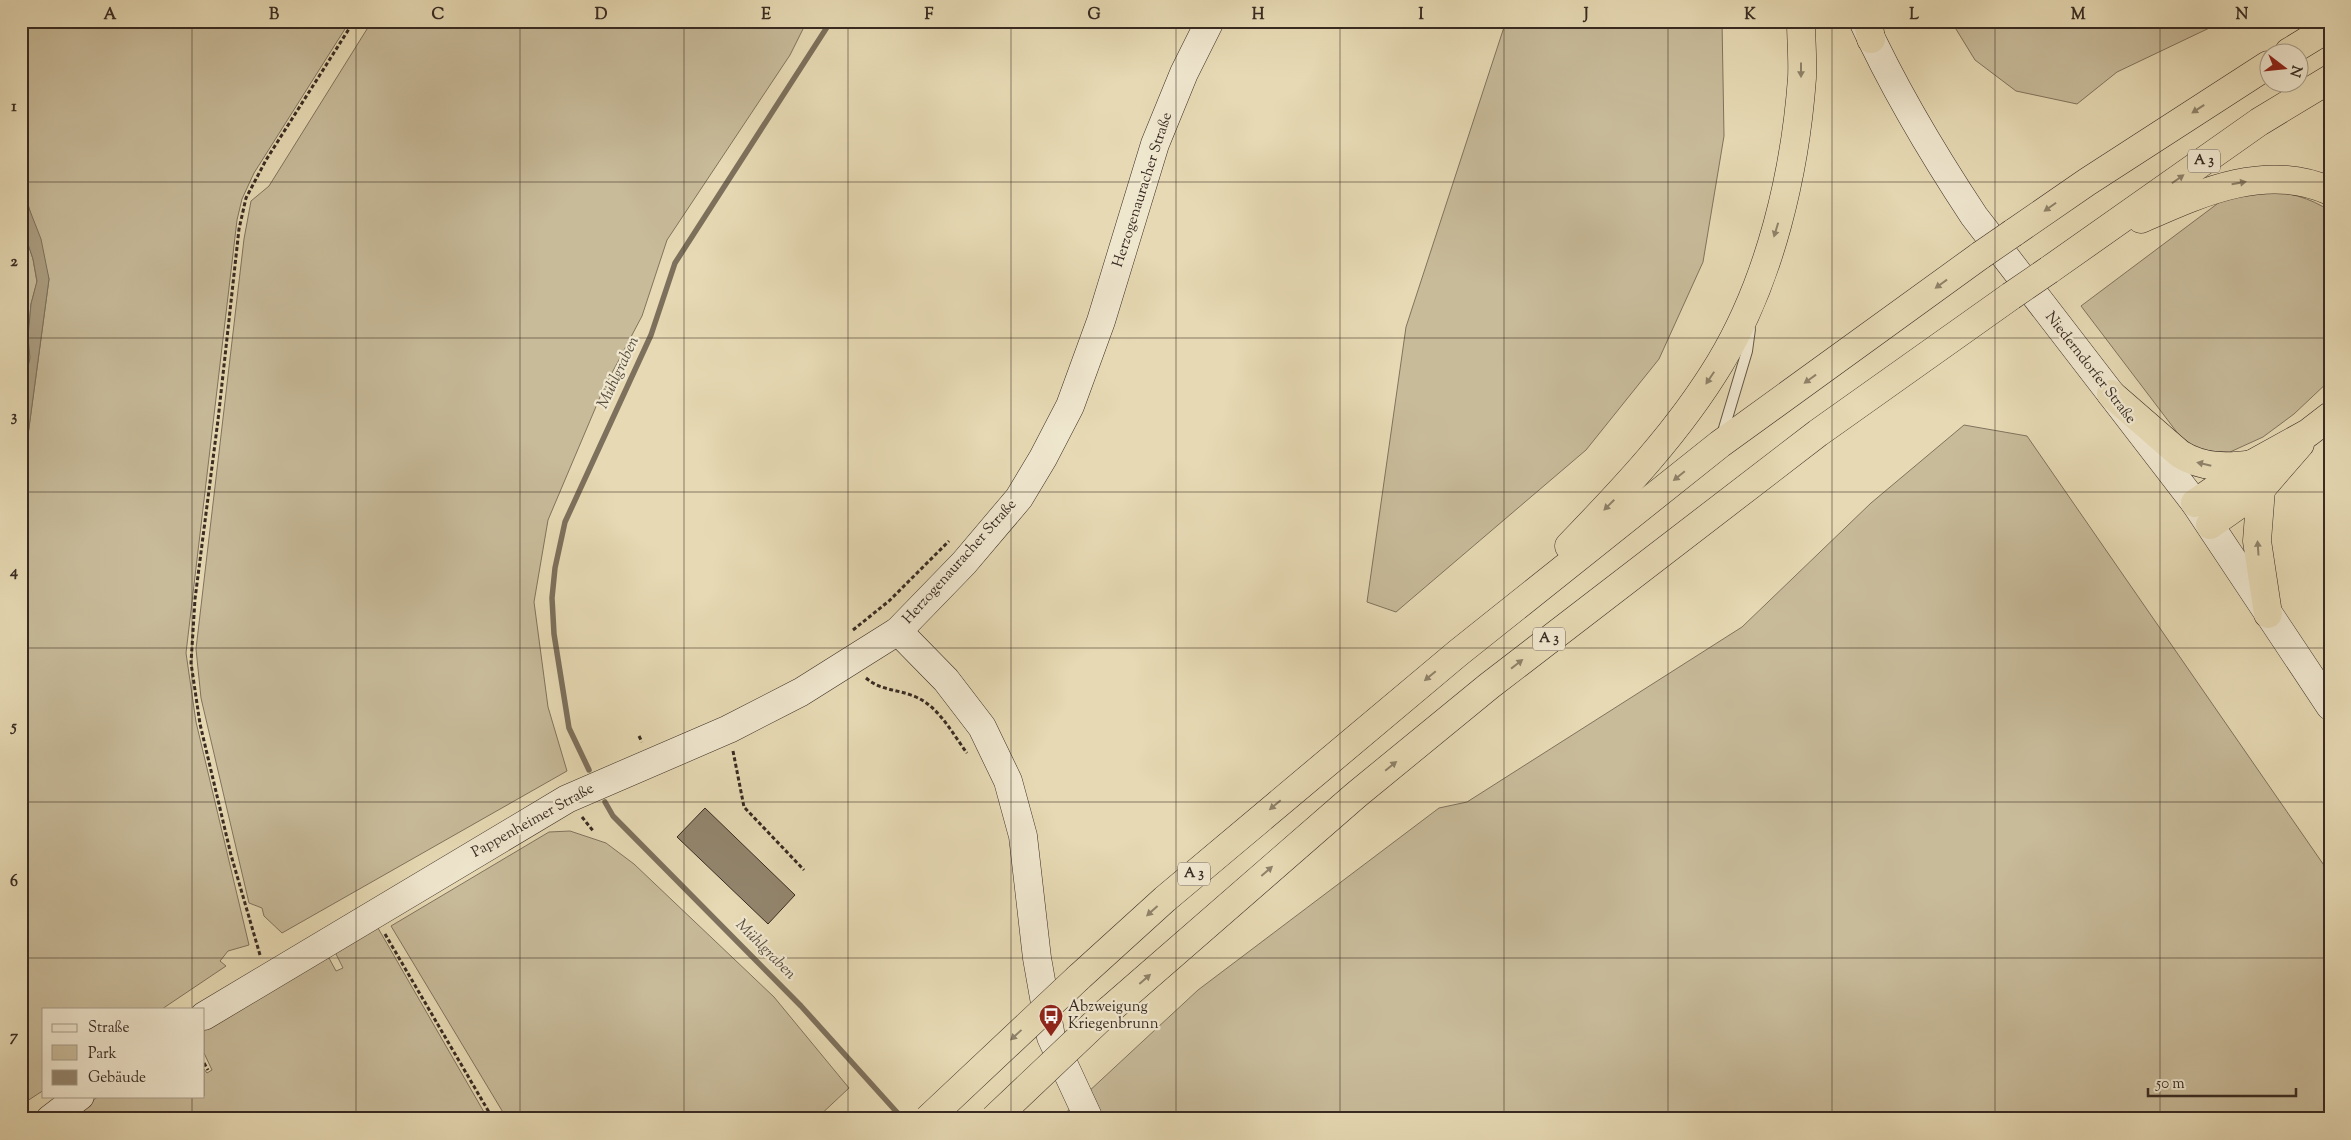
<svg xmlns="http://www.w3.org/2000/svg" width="2351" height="1140" font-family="'Sorts Mill Goudy',serif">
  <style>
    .green { fill: #c8bb9a; stroke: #80735e }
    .water { fill: #ab9e82; stroke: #7d705c }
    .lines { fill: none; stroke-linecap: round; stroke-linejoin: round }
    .stream { stroke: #7d705c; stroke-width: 5.5 }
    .building { fill: #92856d; stroke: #382b22 }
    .lane-casing { stroke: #645646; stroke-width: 12 }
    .secondary-casing { stroke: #382b22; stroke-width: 29 }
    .highway-casing { stroke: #382b22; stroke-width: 29 }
    .path { stroke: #382b22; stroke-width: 3; stroke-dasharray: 4 2.5; stroke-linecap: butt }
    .lane { stroke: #efe6ce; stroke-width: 10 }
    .secondary { stroke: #efe6ce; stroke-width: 28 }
    .highway { stroke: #e6d9b3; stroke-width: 28 }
    .highway-bridge-casing { stroke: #382b22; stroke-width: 29; stroke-linecap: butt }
    .highway-bridge { stroke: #e6d9b3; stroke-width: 28 }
    .oneway { fill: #8f826a }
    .grid { fill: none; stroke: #382b22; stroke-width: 1; stroke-opacity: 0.55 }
    .labels { text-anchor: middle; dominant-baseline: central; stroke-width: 4.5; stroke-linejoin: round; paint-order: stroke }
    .shield { fill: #efe6ce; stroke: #6f6356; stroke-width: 1 }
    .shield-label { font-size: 14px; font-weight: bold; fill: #382b22 }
    .street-label { font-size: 15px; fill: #382b22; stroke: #efe6ce }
    .poi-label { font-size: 15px; fill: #382b22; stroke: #efe6ce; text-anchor: start }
    .water-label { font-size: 16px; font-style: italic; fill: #5a4e3f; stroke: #efe6ce }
    .neatline { fill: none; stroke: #382b22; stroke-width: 2 }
    .grid-label { font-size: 16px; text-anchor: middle; font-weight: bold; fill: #382b22 }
  </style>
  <rect width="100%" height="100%" fill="#e6d9b3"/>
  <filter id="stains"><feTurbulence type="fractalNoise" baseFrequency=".004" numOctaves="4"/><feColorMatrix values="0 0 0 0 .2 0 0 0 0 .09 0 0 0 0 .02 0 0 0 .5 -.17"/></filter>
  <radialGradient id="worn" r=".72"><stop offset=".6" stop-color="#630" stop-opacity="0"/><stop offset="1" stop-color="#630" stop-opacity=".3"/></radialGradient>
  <g class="green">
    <polygon points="25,21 350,21 254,173 242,199 237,220 186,653 196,722 249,945 228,951 220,961 226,966 162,1009 44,1009 44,1090 21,1105 21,443 28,435 49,279 28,204 21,188 21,31"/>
    <polygon points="372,21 807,21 790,55 667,240 642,316 603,390 548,520 534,602 548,707 567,771 282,933 264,916 262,908 249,903 201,698 196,649 244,239 251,201 269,186"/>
    <polygon points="1506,21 1722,21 1724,136 1703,262 1659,359 1586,450 1396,612 1367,602 1406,327"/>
    <polygon points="1951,21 2224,21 2117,72 2077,104 2016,91 1975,60"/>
    <path d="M 2265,190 C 2289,193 2309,197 2330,211 L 2330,380 L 2294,414 L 2263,437 L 2230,452 L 2200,451 L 2179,435 L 2081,306 L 2225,198 Z"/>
    <polygon points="21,223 33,259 37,282 31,304 28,337 30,358 21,398"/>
    <polygon points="1964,425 2027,436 2330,874 2330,1119 1059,1119 1198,990 1439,808 1467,802 1742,627 1871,503"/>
    <polygon points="570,831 606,843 634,864 774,997 849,1088 816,1119 507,1119 391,926 549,832"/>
    <polygon points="372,925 378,928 488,1119 67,1119 99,1096 204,1096 204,1069 207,1073 212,1070 204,1053 204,1024 321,956 329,958 336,971 343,968 336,954 338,944"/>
  </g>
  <polygon class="water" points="21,188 41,239 49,279 28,435 21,443 21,398 30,358 28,337 31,304 37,281 33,259 21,223"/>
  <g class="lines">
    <g class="stream">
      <polyline points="589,770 569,728 554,634 552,598 555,568 565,522 651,335 675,263 831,21"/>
      <polyline points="605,802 613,816 801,1006 903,1119"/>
    </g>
  </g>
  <polygon class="building" points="705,808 795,895 768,924 677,837"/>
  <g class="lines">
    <defs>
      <polyline id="lane" points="1722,435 1747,351 1750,329"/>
      <g id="secondary">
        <path d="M 1863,21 C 1894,89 1933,154 1974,216 L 2195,503 L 2330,706"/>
        <polyline points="898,631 946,680 982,727 1008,781 1023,836 1037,958 1051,1037 1089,1119"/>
        <polyline points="204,1016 567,799 729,729 801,692 898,631 964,563 1019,498 1043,458 1070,406 1101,321 1155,144 1184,73 1210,21"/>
        <polyline points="50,1119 80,1096"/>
      </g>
      <g id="highway">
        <polyline points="1868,21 1871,39"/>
        <polyline points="2289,52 2330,27"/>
        <path d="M 2141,219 C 2200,193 2266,162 2330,191"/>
        <polyline points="2013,233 2087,182 2268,65"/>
        <polyline points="2049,270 2259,122 2330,79"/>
        <path d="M 2111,394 L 2180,454 C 2203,468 2226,468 2252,464"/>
        <polyline points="2261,489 2257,541 2268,614"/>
        <polyline points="2195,503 2252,464 2308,433 2330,416"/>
        <polyline points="2210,525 2261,489 2300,444"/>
        <path d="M 1569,546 C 1624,489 1679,431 1720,363 C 1770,280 1795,174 1802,78 C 1803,59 1801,40 1801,21"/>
        <polyline points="1078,978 1165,899 1458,653 1720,444 1981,255"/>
        <polyline points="1108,1011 1356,795 1489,686 1818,433 2011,296"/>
      </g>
    </defs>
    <use href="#lane" class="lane-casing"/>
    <use href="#secondary" class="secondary-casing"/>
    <use href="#highway" class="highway-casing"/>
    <g class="path">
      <polyline points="853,630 889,601 949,541"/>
      <path d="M 866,678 C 881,691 898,689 916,697 C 939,707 952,733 967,753"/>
      <polyline points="639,736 642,742"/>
      <polyline points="733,751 744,807 804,870"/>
      <polyline points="582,817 594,832"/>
      <polyline points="385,934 493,1119"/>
      <polyline points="260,955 231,855 200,724 191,663 195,599 218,420 239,229 246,198 266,160 354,21"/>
      <polyline points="204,1063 208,1070"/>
    </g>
    <use href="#lane" class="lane"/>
    <use href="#secondary" class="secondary"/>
    <use href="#highway" class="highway"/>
    <defs>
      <g id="highway-bridge">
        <polyline points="1981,255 2013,233"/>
        <polyline points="2011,296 2049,270"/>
        <polyline points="928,1119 1078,978"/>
        <polyline points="994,1119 1108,1011"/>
      </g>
    </defs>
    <use href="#highway-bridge" class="highway-bridge-casing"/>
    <use href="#highway-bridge" class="highway-bridge"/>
  </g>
  <defs><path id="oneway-solid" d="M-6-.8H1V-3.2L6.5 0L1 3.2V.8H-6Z" transform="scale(1.25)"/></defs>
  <g class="oneway">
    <use href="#oneway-solid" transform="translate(1801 70) rotate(90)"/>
    <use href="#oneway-solid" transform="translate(2198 109) rotate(147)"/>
    <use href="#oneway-solid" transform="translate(2178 179) rotate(-35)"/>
    <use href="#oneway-solid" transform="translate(2239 183) rotate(-10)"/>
    <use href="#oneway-solid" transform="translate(2050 207) rotate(145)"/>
    <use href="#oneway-solid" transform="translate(1776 230) rotate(107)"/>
    <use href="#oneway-solid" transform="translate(1941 284) rotate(144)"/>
    <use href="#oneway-solid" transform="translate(1710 378) rotate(124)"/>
    <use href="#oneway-solid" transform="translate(1810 379) rotate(144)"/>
    <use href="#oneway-solid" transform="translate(2204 464) rotate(-167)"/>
    <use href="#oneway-solid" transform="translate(1679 476) rotate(141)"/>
    <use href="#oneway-solid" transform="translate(1609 505) rotate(135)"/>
    <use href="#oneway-solid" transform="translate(2258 548) rotate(-94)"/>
    <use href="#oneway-solid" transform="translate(1517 664) rotate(-38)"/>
    <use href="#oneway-solid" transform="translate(1430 676) rotate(140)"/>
    <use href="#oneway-solid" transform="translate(1391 766) rotate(-39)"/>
    <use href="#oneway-solid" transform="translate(1275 805) rotate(140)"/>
    <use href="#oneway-solid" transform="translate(1267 871) rotate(-41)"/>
    <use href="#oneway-solid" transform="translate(1152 911) rotate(138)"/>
    <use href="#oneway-solid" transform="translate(1145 979) rotate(-41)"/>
    <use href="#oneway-solid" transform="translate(1016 1035) rotate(137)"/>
  </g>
  <path class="grid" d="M 192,21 L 192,1009M 356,21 L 356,1119M 520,21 L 520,1119M 684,21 L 684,1119M 848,21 L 848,1119M 1011,21 L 1011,1119M 1176,21 L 1176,1119M 1340,21 L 1340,1119M 1504,21 L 1504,1119M 1668,21 L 1668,1119M 1832,21 L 1832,1119M 1995,21 L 1995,1119M 2160,21 L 2160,1119M 21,182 L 2330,182M 21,338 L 2330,338M 21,492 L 2330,492M 21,648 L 2330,648M 21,802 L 2330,802M 21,958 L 2330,958M 192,1096 L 192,1119"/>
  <defs>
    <symbol id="bus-pin" viewBox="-11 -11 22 30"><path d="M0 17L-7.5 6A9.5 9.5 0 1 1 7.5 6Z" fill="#8f2418" stroke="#efe6ce"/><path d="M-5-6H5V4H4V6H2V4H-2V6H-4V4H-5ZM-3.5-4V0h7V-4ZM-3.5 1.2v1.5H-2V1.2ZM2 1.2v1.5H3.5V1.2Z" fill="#fff"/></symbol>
  </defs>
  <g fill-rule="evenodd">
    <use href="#bus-pin" x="1037" y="1002" width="28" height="38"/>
  </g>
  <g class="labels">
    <g class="shield">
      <rect x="2188" y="149.5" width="32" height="23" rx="4"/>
      <rect x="1533" y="627.5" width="32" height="23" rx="4"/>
      <rect x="1178" y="862.5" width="32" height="23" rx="4"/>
    </g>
    <g class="shield-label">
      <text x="2204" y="161">A 3</text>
      <text x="1549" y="639">A 3</text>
      <text x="1194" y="874">A 3</text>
    </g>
    <g class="street-label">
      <text transform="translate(1143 190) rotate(-72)">Herzogenauracher Straße</text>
      <text transform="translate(2090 368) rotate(52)">Niederndorfer Straße</text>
      <text transform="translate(960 562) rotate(-48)">Herzogenauracher Straße</text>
      <text transform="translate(533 821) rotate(-29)">Pappenheimer Straße</text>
    </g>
    <g class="poi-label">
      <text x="1068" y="1007">Abzweigung<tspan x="1068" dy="17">Kriegenbrunn</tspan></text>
    </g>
    <g class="water-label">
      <text transform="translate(619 373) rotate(-65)">Mühlgraben</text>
      <text transform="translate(765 950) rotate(45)">Mühlgraben</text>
    </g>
  </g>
  <rect width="2351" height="1140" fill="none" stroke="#e6d9b3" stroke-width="55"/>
  <rect x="42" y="1008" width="162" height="90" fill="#efe6ce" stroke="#a69b89"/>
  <rect x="52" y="1024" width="25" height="8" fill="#efe6ce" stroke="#a69b89"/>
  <text x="88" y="1032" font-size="15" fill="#382b22">Straße</text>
  <rect x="52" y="1045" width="25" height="15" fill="#c8bb9a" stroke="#a69b89"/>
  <text x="88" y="1058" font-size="15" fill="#382b22">Park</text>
  <rect x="52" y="1070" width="25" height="15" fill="#92856d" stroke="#a69b89"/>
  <text x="88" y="1082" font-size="15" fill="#382b22">Gebäude</text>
  <g transform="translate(2284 68) rotate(106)"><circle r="24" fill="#efe6ce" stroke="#a69b89"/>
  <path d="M0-4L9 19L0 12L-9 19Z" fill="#8f2418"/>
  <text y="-8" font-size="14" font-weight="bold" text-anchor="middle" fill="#382b22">N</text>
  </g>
  <path d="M2148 1088v8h148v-8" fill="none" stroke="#382b22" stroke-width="2.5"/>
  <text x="2156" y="1088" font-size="15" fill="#382b22" stroke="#efe6ce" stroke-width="4" paint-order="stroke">50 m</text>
  <rect x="28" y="28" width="2296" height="1084" class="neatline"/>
  <g class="grid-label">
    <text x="110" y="19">A</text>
    <text x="274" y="19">B</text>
    <text x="438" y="19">C</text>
    <text x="601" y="19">D</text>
    <text x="766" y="19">E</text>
    <text x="929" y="19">F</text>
    <text x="1094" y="19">G</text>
    <text x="1258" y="19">H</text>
    <text x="1421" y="19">I</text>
    <text x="1586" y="19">J</text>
    <text x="1750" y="19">K</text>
    <text x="1914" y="19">L</text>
    <text x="2078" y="19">M</text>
    <text x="2242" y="19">N</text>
    <text x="14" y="111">1</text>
    <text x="14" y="266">2</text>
    <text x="14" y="421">3</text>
    <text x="14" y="576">4</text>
    <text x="14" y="731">5</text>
    <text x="14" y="886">6</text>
    <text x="14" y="1041">7</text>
  </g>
  <rect width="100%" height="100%" filter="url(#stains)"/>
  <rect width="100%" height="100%" fill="url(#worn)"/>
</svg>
